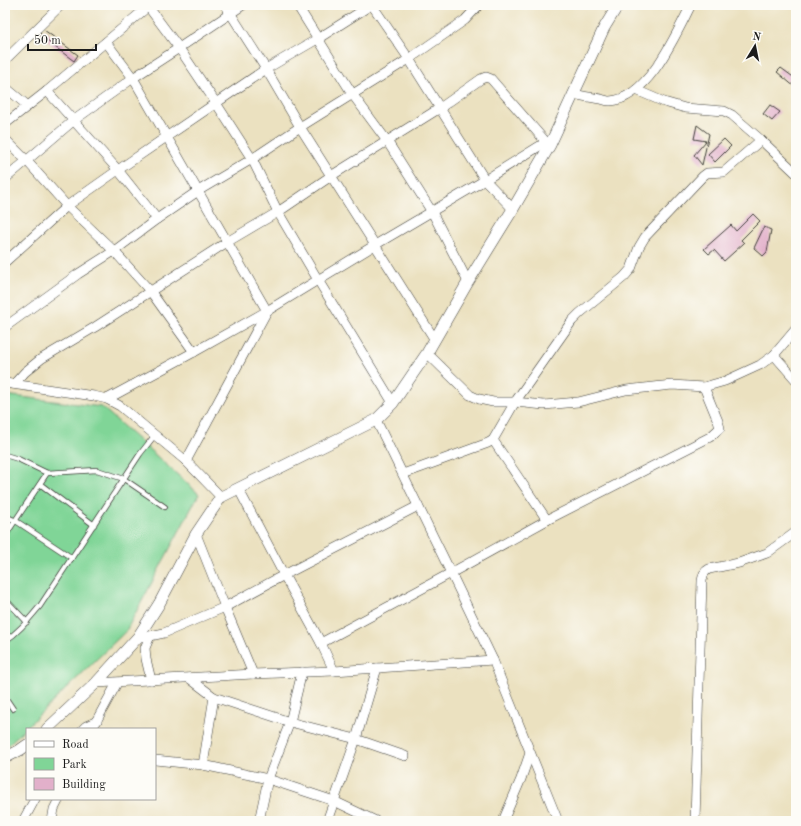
<svg xmlns="http://www.w3.org/2000/svg" width="801" height="826" font-family="'Old Standard TT',serif">
  <style>
    .green { fill: #80d597; stroke: #4e785a }
    .building { fill: #e2b0ca }
    .lines { fill: none; stroke-linecap: round; stroke-linejoin: round }
    .service-casing { stroke: #3b3a35; stroke-width: 6 }
    .minor-casing { stroke: #3b3a35; stroke-width: 10 }
    .tertiary-casing { stroke: #3b3a35; stroke-width: 12 }
    .service { stroke: #fff; stroke-width: 4.5 }
    .minor { stroke: #fff; stroke-width: 9 }
    .tertiary { stroke: #fff; stroke-width: 11 }
  </style>
  <rect width="100%" height="100%" fill="#fdfcf7"/>
  <filter id="ink" filterUnits="userSpaceOnUse"><feTurbulence type="fractalNoise" baseFrequency=".025" numOctaves="2"/><feDisplacementMap in="SourceGraphic" scale="8" xChannelSelector="R" yChannelSelector="G"/><feConvolveMatrix kernelMatrix="1 2 1 2 8 2 1 2 1" color-interpolation-filters="sRGB"/></filter>
  <filter id="wash" filterUnits="userSpaceOnUse"><feTurbulence type="fractalNoise" baseFrequency=".012" numOctaves="4" result="noise"/><feDisplacementMap in="SourceGraphic" scale="16" xChannelSelector="R" yChannelSelector="G"/><feGaussianBlur stdDeviation="0.9" result="paint"/><feColorMatrix in="noise" values="0 0 0 0 0 0 0 0 0 0 0 0 0 0 0 0 0 1.4 0 .05"/><feComposite in="paint" operator="in"/></filter>
  <g filter="url(#wash)">
    <rect width="100%" height="100%" fill="#ebe1c0"/>
    <polygon class="green" points="5,395 102,407 199,494 126,631 8,745 5,746"/>
    <g id="blocks">
      <g class="building">
        <polygon points="44,30 78,55 74,61 39,35"/>
        <polygon points="781,68 796,79 796,88 777,72"/>
        <polygon points="770,105 780,112 772,121 763,114"/>
        <polygon points="697,125 709,134 702,165 694,155 706,141 694,139"/>
        <polygon points="724,139 731,146 715,162 708,154"/>
        <polygon points="753,214 760,221 741,240 744,243 724,261 714,250 709,254 704,249 731,225 736,231"/>
        <polygon points="764,227 771,230 767,252 763,256 754,248"/>
      </g>
    </g>
  </g>
  <g filter="url(#ink)">
    <use href="#blocks" fill-opacity="0" stroke="#3b3a35" stroke-width="1"/>
    <g class="lines">
      <defs>
        <g id="service">
          <polyline points="5,455 18,459 47,473 97,470 124,479 165,507"/>
          <polyline points="40,484 94,525"/>
          <polyline points="5,516 16,521 72,558"/>
          <polyline points="5,536 47,473"/>
          <polyline points="5,599 27,622"/>
          <path d="M 5,641 C 19,632 29,619 40,606 L 140,454 L 155,435"/>
          <polyline points="5,697 13,709"/>
        </g>
        <g id="minor">
          <polyline points="147,5 179,48 216,103 252,159 278,212 318,280 393,403"/>
          <polyline points="225,5 266,69 300,127 375,245 435,340"/>
          <polyline points="297,5 353,95 387,141 432,212 468,282"/>
          <polyline points="372,5 409,59 485,180 513,209"/>
          <polyline points="106,42 133,78 267,311 186,461"/>
          <polyline points="5,60 61,5"/>
          <polyline points="5,87 28,106"/>
          <polyline points="636,90 664,102 685,108 724,111 732,115 761,140 796,173"/>
          <polyline points="47,91 118,170 157,219"/>
          <path d="M 573,94 C 583,96 592,98 601,99 C 604,100 607,101 610,101 C 648,99 676,34 691,5"/>
          <polyline points="5,124 47,91 150,5"/>
          <polyline points="5,139 26,160 67,206 114,251 151,292 194,352"/>
          <polyline points="5,179 73,121 133,78 179,48 243,5"/>
          <polyline points="5,262 67,206 118,170 216,103 266,69 319,38 371,5"/>
          <polyline points="5,327 78,274 114,251 157,219 198,191 252,159 300,127 409,59 465,20 479,5"/>
          <polyline points="427,353 470,395 479,399 493,402 515,402 544,405 578,402 626,390 672,385 704,387 725,381 760,365 774,355 796,329"/>
          <polyline points="774,355 796,380"/>
          <polyline points="5,383 94,396 107,399 120,406 186,461 221,497"/>
          <polyline points="14,384 25,372 41,359 95,327 227,242 278,212 331,176 440,108 481,79 486,77 491,79 546,142"/>
          <polyline points="107,399 194,352 267,311 375,245 485,180 546,142 550,145"/>
          <polyline points="493,440 547,520"/>
          <polyline points="403,474 488,443 493,440 515,402 572,321 580,313 624,277 631,269 639,247 645,237 703,176 707,173 724,172 761,140"/>
          <polyline points="196,534 225,607 284,575 238,488"/>
          <polyline points="150,636 145,648 146,659 151,680"/>
          <polyline points="138,637 150,636 164,633 225,607 253,674"/>
          <polyline points="321,643 284,575 418,506"/>
          <polyline points="493,660 451,573 547,520 710,437 720,428 718,421 704,387"/>
          <polyline points="334,671 321,643 451,573 376,420"/>
          <polyline points="189,678 214,697 290,722 356,739 405,756"/>
          <polyline points="96,683 253,674 334,671 493,660 558,821"/>
          <polyline points="83,729 86,726 97,721"/>
          <polyline points="92,729 117,683"/>
          <polyline points="155,760 203,765 268,779 334,801 376,821"/>
          <polyline points="203,765 214,697"/>
          <polyline points="23,821 35,799"/>
          <polyline points="52,821 54,809 59,799"/>
          <polyline points="139,821 145,821"/>
          <polyline points="259,821 268,779 290,722 302,672"/>
          <polyline points="327,821 356,739 377,668"/>
          <polyline points="503,821 521,779 530,753"/>
          <path d="M 695,821 L 702,581 C 703,576 703,572 709,569 L 739,563 L 767,553 L 796,532"/>
        </g>
        <g id="tertiary">
          <polyline points="47,729 96,683 138,637 159,604 196,534 221,497 376,420 393,403 427,353 468,282 513,209 550,145 604,28 618,5"/>
          <polyline points="5,758 20,750 27,745"/>
        </g>
      </defs>
      <use href="#service" class="service-casing"/>
      <use href="#minor" class="minor-casing"/>
      <use href="#tertiary" class="tertiary-casing"/>
      <use href="#service" class="service"/>
      <use href="#minor" class="minor"/>
      <use href="#tertiary" class="tertiary"/>
    </g>
  </g>
  <rect width="801" height="826" fill="none" stroke="#fdfcf7" stroke-width="20"/>
  <rect x="26" y="728" width="130" height="72" fill="#fdfcf7" stroke="#a3a29f"/>
  <rect x="34" y="741" width="20" height="6" fill="#ffffff" stroke="#a3a29f"/>
  <text x="62" y="748" font-size="12" fill="#1c1c1c">Road</text>
  <rect x="34" y="758" width="20" height="12" fill="#80d597" stroke="#a3a29f"/>
  <text x="62" y="768" font-size="12" fill="#1c1c1c">Park</text>
  <rect x="34" y="778" width="20" height="12" fill="#e2b0ca" stroke="#a3a29f"/>
  <text x="62" y="788" font-size="12" fill="#1c1c1c">Building</text>
  <g transform="translate(755 46) rotate(10)" stroke="#fdfcf7" stroke-width="3" paint-order="stroke">
  <path d="M0-3L7 15L0 10L-7 15Z" fill="#1c1c1c"/>
  <text y="-6" font-size="11" font-weight="bold" text-anchor="middle" fill="#1c1c1c">N</text>
  </g>
  <path d="M28 44v6h68v-6" fill="none" stroke="#1c1c1c" stroke-width="2"/>
  <text x="34" y="44" font-size="12" fill="#1c1c1c" stroke="#fdfcf7" stroke-width="3" paint-order="stroke">50 m</text>
</svg>
